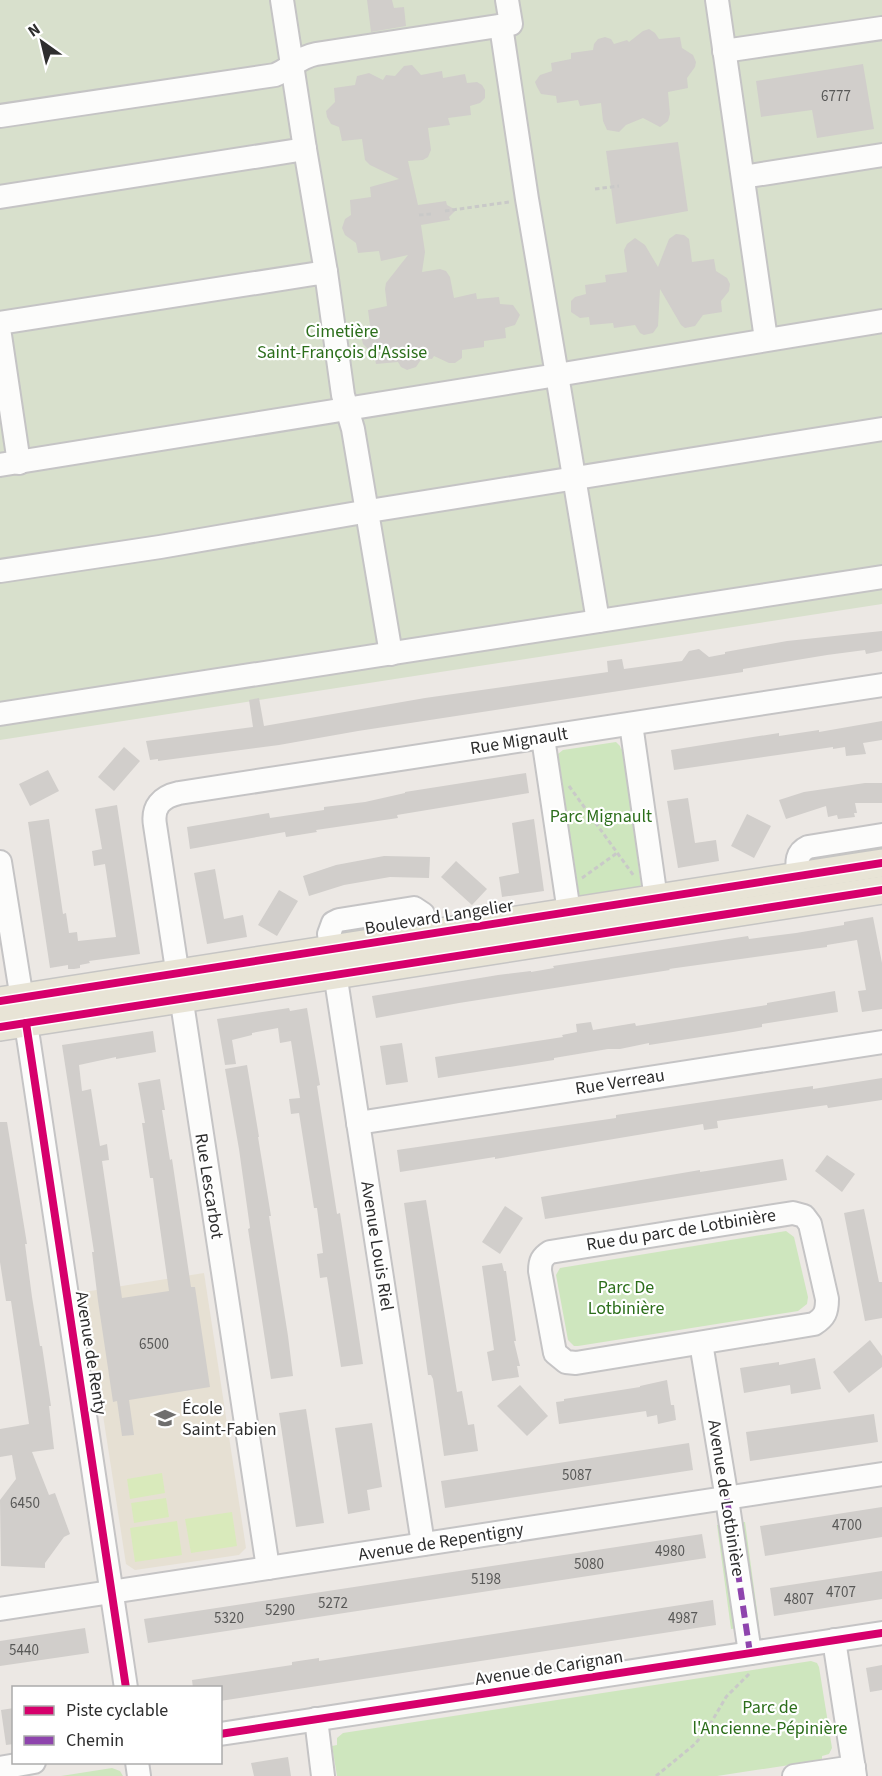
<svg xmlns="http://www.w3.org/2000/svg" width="882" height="1776" font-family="'Source Sans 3',sans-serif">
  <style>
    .education { fill: #e6e0d3 }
    .green { fill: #cee6be }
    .cemetery { fill: #d8e0cc }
    .pitch { fill: #d9eabb }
    .building { fill: #d1cecb }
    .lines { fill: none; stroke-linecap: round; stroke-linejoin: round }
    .minor-casing { stroke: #c5c4c5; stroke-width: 26 }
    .major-casing { stroke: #c6c5c4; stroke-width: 30 }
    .path { stroke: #c9c9c8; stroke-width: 3; stroke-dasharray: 4.5 3; stroke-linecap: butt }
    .minor { stroke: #fcfcfb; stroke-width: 22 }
    .major { stroke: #e8e4d6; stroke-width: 27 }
    .quiet { stroke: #8e44ad; stroke-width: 6; stroke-dasharray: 12 6; stroke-linecap: butt }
    .cycleway-casing { stroke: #fff; stroke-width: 11 }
    .cycleway { stroke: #d6006c; stroke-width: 8 }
    .labels { text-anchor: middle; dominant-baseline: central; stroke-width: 4.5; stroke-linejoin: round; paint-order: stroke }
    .number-label { font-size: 15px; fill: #585857 }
    .park-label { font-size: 18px; fill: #2c6e1b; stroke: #fff }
    .street-label { font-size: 18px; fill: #2e2e2e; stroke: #fff }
    .poi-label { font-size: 18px; fill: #2e2e2e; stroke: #fff; text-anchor: start }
  </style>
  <rect width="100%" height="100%" fill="#ece8e4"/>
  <polygon class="education" points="204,1273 246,1548 239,1555 135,1570 126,1564 84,1292"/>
  <g class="green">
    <polygon points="616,742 620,746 621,749 624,748 641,855 637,856 641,885 638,888 581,897 579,894 558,754 563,750"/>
    <polygon points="881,844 882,850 813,861 812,855"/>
    <polygon points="407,917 408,924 345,934 344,927"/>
    <polygon points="786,1231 794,1237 808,1297 807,1304 798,1311 578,1346 574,1346 568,1340 556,1275 560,1268"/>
    <polygon points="745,1522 759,1625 731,1629 717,1525"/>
    <polygon points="811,1661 817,1663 819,1667 832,1748 829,1754 822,1756 822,1760 717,1776 337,1776 332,1746 337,1745 337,1738 343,1733"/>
    <polygon points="112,1768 120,1771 123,1776 61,1776"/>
  </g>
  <polygon class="cemetery" points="0,0 882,0 882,604 0,740"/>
  <g class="pitch">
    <polygon points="162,1473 165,1493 130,1499 127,1479"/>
    <polygon points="166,1498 169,1517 134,1523 131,1503"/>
    <polygon points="232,1512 237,1546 191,1553 185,1519"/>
    <polygon points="177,1521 182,1555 135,1562 130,1528"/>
  </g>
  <g class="building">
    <polygon points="367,0 392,0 394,8 404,7 406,26 371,32"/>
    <polygon points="649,29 655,33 659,39 680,37 682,48 693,55 696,62 695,67 687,78 688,88 668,92 670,114 668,121 660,127 643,118 626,125 619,132 607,130 603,121 601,103 580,106 578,100 557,103 556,96 541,94 537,87 535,82 540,75 552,71 551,63 571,59 571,53 593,50 594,44 598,39 605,37 611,39 614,44 627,40 629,42 643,31"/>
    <polygon points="863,64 874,129 817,138 812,110 761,117 756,81"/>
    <polygon points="412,65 421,75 442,71 443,78 465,74 467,83 477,82 482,85 485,90 485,98 480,103 470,106 471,115 448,118 450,125 428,128 431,150 428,157 423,160 408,161 418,205 446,201 447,205 456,210 449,217 450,220 421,225 425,252 422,272 440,269 446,271 450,277 454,298 476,293 477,299 499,297 500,304 513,305 520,315 515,325 505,328 506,338 484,341 484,347 462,350 462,358 455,363 449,363 434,356 432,359 422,358 416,367 407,370 401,367 398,362 376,364 373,349 368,349 363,344 361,335 363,329 370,325 368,310 387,306 385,289 386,283 408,255 381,261 379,251 358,253 356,243 345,235 342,228 345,219 351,215 350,200 371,197 370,187 399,179 370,165 365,160 362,139 342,141 339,127 331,124 327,117 326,111 335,102 334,88 355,85 357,76 369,73 383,80 386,75 395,76 404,66"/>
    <polygon points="678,142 688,211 616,224 606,151"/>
    <polygon points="676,234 684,235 689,239 692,262 714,259 716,271 727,278 730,284 729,291 721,301 722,312 703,315 695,326 685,328 681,325 660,289 658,326 653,333 644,335 640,333 635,325 614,328 613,323 590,325 589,317 580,318 571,312 571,301 575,297 586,294 585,285 606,282 605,275 627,272 624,250 627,244 635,238 645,245 658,267 669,239"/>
    <polygon points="882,631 882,651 866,654 865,650 827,655 743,669 743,672 358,731 279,745 158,761 158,759 150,760 146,741 253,727 249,700 259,698 264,726 425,698 608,672 607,661 622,659 624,669 682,661 689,651 699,649 709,657 725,654 725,652 787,641"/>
    <polygon points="882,721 882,740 863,743 866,754 846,756 845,747 833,749 833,747 674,770 671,750 779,733 779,736 819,730 819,732"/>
    <polygon points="124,747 140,761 114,791 98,777"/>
    <polygon points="48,770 59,791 30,806 19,784"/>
    <polygon points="526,773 529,793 397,815 398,818 316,830 317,832 286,837 285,832 190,849 187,827 269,813 270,818 324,810 324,807 365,802 405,793 405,792"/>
    <polygon points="865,783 882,783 882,803 855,803 857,813 854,813 855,817 838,819 837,815 828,817 826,806 786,819 779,800 804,792"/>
    <polygon points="688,798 695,843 716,840 719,861 678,868 667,801"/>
    <polygon points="117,805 140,954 89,961 90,963 80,965 80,968 74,969 68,969 68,965 50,968 28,822 49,819 63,914 66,913 69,933 77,932 78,941 116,937 105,864 94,866 92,851 102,849 95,809"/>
    <polygon points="747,814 771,826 754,858 731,846"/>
    <polygon points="534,819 544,891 502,897 499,877 519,873 512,823"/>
    <polygon points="384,856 430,857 429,878 390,877 344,885 309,896 303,876 336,865"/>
    <polygon points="456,861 487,889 472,905 441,877"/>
    <polygon points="215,869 224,919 243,915 247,937 207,944 194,873"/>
    <polygon points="279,890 298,901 277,936 258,925"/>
    <polygon points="873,917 882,963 882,1009 862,1012 858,991 866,990 857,940 827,945 827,947 676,968 669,969 670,970 459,1003 376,1018 372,996 498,975 531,971 531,972 554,968 553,966 748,936 749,939 796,933 844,925 844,922"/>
    <polygon points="835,991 838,1012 762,1024 762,1027 733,1032 649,1045 649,1043 620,1049 608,1049 554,1058 554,1060 438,1078 435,1057 563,1037 562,1035 577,1032 576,1024 591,1022 593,1030 635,1023 636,1026 767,1005 767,1003"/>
    <polygon points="289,1008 290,1011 307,1008 320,1085 317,1086 337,1214 340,1213 363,1364 341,1367 327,1277 320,1278 317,1254 323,1253 317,1208 314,1208 299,1113 291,1114 289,1099 300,1098 291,1041 280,1043 278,1028 252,1033 252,1035 232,1040 236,1064 225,1065 217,1019"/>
    <polygon points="153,1031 156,1052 116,1059 116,1057 79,1065 82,1091 91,1089 100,1146 107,1144 109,1160 102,1161 122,1298 169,1291 155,1193 153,1178 150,1178 142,1123 145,1123 138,1083 160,1079 165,1110 162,1110 170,1160 172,1159 191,1287 195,1287 210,1387 129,1400 134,1435 122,1436 117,1401 113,1402 98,1301 92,1252 94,1252 62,1045"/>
    <polygon points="402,1043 408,1082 386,1085 380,1046"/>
    <polygon points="247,1065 259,1137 258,1137 271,1216 269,1216 288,1336 293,1376 271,1379 248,1229 250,1228 239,1149 225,1069"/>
    <polygon points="882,1078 882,1100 828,1108 827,1105 717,1121 718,1128 704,1130 703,1124 495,1159 495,1157 400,1172 397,1150 616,1118 616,1115 771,1092 813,1086 813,1089"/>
    <polygon points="0,1122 7,1122 27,1244 25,1244 32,1297 40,1346 42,1346 51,1406 49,1406 54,1449 32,1452 49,1495 55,1493 70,1534 64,1537 45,1563 45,1568 1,1566 0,1500 16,1479 12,1455 0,1457 0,1429 29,1424 11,1301 6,1301 0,1262"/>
    <polygon points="827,1155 855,1174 842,1192 815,1171"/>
    <polygon points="783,1159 787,1180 545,1219 541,1197 700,1170 700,1172"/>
    <polygon points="426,1200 457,1392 462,1391 468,1425 474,1424 478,1451 444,1456 433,1379 431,1375 428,1375 404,1203"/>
    <polygon points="505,1206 523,1218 500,1254 482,1242"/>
    <polygon points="864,1209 879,1282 882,1282 882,1318 865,1321 844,1213"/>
    <polygon points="502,1263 504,1271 506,1271 516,1341 514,1341 520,1366 517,1366 519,1377 492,1381 487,1352 494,1350 482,1266"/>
    <polygon points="870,1340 882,1356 882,1367 849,1393 833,1372"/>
    <polygon points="815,1358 821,1389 791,1394 790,1385 744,1393 740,1368 779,1362 779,1365"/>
    <polygon points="667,1380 671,1405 674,1405 676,1420 658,1424 657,1415 647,1417 646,1411 559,1424 556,1402 564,1401 564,1399 640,1387 640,1386"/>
    <polygon points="520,1385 548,1416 527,1436 497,1406"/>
    <polygon points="306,1409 324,1523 296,1527 279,1413"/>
    <polygon points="874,1414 878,1442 750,1461 746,1432"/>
    <polygon points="372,1423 382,1487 367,1490 370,1510 348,1514 335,1428"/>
    <polygon points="689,1443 693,1470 445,1508 441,1481"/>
    <polygon points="882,1507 882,1537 765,1556 760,1526"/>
    <polygon points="702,1534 706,1558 148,1643 144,1619"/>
    <polygon points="882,1571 882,1599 774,1616 770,1588"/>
    <polygon points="713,1600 716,1625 220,1701 220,1688 193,1688 192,1680 292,1665 292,1662 319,1658 319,1661"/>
    <polygon points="85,1628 89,1653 0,1666 0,1641"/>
    <polygon points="882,1665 882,1690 870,1692 866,1668"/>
    <polygon points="14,1708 14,1744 6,1745 1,1710"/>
    <polygon points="288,1757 291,1776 254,1776 251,1763"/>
  </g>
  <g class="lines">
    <defs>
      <g id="minor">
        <polyline points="282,0 305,149"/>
        <polyline points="717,0 766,339"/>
        <polyline points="724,51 882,28"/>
        <path d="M 0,116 L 275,75 C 290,69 299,57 316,54 L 511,24 L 507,0"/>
        <polyline points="743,177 882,155"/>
        <polyline points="0,197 305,149 326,272"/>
        <polyline points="0,323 326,272 343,395 353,429 391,654"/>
        <polyline points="0,335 19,463"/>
        <polyline points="0,465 557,375 527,199 501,26"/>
        <polyline points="0,571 160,547 369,511 882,429"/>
        <polyline points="598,621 557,375 882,321"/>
        <polyline points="0,714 882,577"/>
        <polyline points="631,724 656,899"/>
        <polyline points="543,738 569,912"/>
        <polyline points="0,862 29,1043 126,1688"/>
        <path d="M 798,876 C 797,864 795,853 808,847 L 882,835"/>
        <polyline points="358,1123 882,1042"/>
        <path d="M 793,1213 L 804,1216 L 810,1224 L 827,1299 C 827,1312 825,1317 814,1324 L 576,1363 L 566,1362 L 555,1353 L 540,1271 C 540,1261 542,1257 550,1252 Z"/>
        <polyline points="701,1343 727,1499 750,1653"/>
        <polyline points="423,1544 329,934 333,923 339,920 414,908 423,914 427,934"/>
        <path d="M 268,1568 L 155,825 C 152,807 161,797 179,793 L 882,685"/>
        <polyline points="0,1609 882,1474"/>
        <polyline points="834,1640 855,1776"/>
        <polyline points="316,1719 323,1776"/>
        <polyline points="220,1734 882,1633"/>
        <polyline points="137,1762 139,1776"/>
        <polyline points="0,1768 34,1762"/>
        <polyline points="794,1776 854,1767"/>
      </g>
      <g id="major">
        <polyline points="0,1001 882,863"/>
        <polyline points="0,1027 882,890"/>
      </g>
    </defs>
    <use href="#minor" class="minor-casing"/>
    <use href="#major" class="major-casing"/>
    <g class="path">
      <polyline points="595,189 619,186"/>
      <polyline points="445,211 509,202"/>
      <polyline points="419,215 431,214"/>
      <polyline points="569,786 634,876"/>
      <polyline points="582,878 617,853"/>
      <polyline points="656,1776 695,1744 708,1728 726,1697 751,1672"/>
    </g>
    <use href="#minor" class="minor"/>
    <use href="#major" class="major"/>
    <polyline class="quiet" points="727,1499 750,1653"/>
    <defs>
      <g id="cycleway">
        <polyline points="0,1001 882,863"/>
        <polyline points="26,1023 126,1688"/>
        <polyline points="0,1027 882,890"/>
        <polyline points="220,1734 882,1633"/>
      </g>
    </defs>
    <use href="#cycleway" class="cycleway-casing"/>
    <use href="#cycleway" class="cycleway"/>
  </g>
  <defs>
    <symbol id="school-bare" viewBox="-9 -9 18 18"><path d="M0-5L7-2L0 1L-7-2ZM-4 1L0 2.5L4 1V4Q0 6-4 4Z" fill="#706f6e" stroke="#fff" stroke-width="2.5" paint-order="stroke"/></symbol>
  </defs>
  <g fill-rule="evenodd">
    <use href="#school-bare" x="150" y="1403" width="30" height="30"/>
  </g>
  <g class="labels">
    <g class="number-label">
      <text x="836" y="96">6777</text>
      <text x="154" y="1344">6500</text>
      <text x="577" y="1475">5087</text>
      <text x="25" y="1503">6450</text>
      <text x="847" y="1525">4700</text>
      <text x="670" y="1551">4980</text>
      <text x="589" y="1564">5080</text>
      <text x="486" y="1579">5198</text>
      <text x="841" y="1592">4707</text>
      <text x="799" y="1599">4807</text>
      <text x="333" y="1603">5272</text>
      <text x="280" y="1610">5290</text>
      <text x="229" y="1618">5320</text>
      <text x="683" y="1618">4987</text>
      <text x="24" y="1650">5440</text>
    </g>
    <g class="park-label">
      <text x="342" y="331">Cimetière<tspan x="342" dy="21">Saint-François d'Assise</tspan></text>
      <text x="601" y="816">Parc Mignault</text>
      <text x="626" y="1287">Parc De<tspan x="626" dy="21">Lotbinière</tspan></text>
      <text x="770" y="1707">Parc de<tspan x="770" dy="21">l'Ancienne-Pépinière</tspan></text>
    </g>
    <g class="street-label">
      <text transform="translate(519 741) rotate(-9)">Rue Mignault</text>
      <text transform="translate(439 917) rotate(-9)">Boulevard Langelier</text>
      <text transform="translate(620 1082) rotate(-9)">Rue Verreau</text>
      <text transform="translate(209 1186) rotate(81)">Rue Lescarbot</text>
      <text transform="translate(681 1230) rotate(-9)">Rue du parc de Lotbinière</text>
      <text transform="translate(377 1246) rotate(81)">Avenue Louis Riel</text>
      <text transform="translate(91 1353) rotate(81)">Avenue de Renty</text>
      <text transform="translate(726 1498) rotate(81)">Avenue de Lotbinière</text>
      <text transform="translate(441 1542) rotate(-9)">Avenue de Repentigny</text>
      <text transform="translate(549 1668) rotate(-9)">Avenue de Carignan</text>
    </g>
    <g class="poi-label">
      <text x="182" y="1408">École<tspan x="182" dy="21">Saint-Fabien</tspan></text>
    </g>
  </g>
  <rect x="12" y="1686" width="210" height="78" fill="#ffffff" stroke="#ababab" stroke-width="1.5"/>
  <rect x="24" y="1706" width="30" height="9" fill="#d6006c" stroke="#ababab" stroke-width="1.5"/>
  <text x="66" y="1716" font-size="18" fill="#2e2e2e">Piste cyclable</text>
  <rect x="24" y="1736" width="30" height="9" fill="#8e44ad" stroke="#ababab" stroke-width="1.5"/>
  <text x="66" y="1746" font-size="18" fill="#2e2e2e">Chemin</text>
  <g transform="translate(42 42) rotate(326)" stroke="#ffffff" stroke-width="4.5" paint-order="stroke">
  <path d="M0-4.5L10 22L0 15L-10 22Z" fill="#2e2e2e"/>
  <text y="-9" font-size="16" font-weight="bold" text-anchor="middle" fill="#2e2e2e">N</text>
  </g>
</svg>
